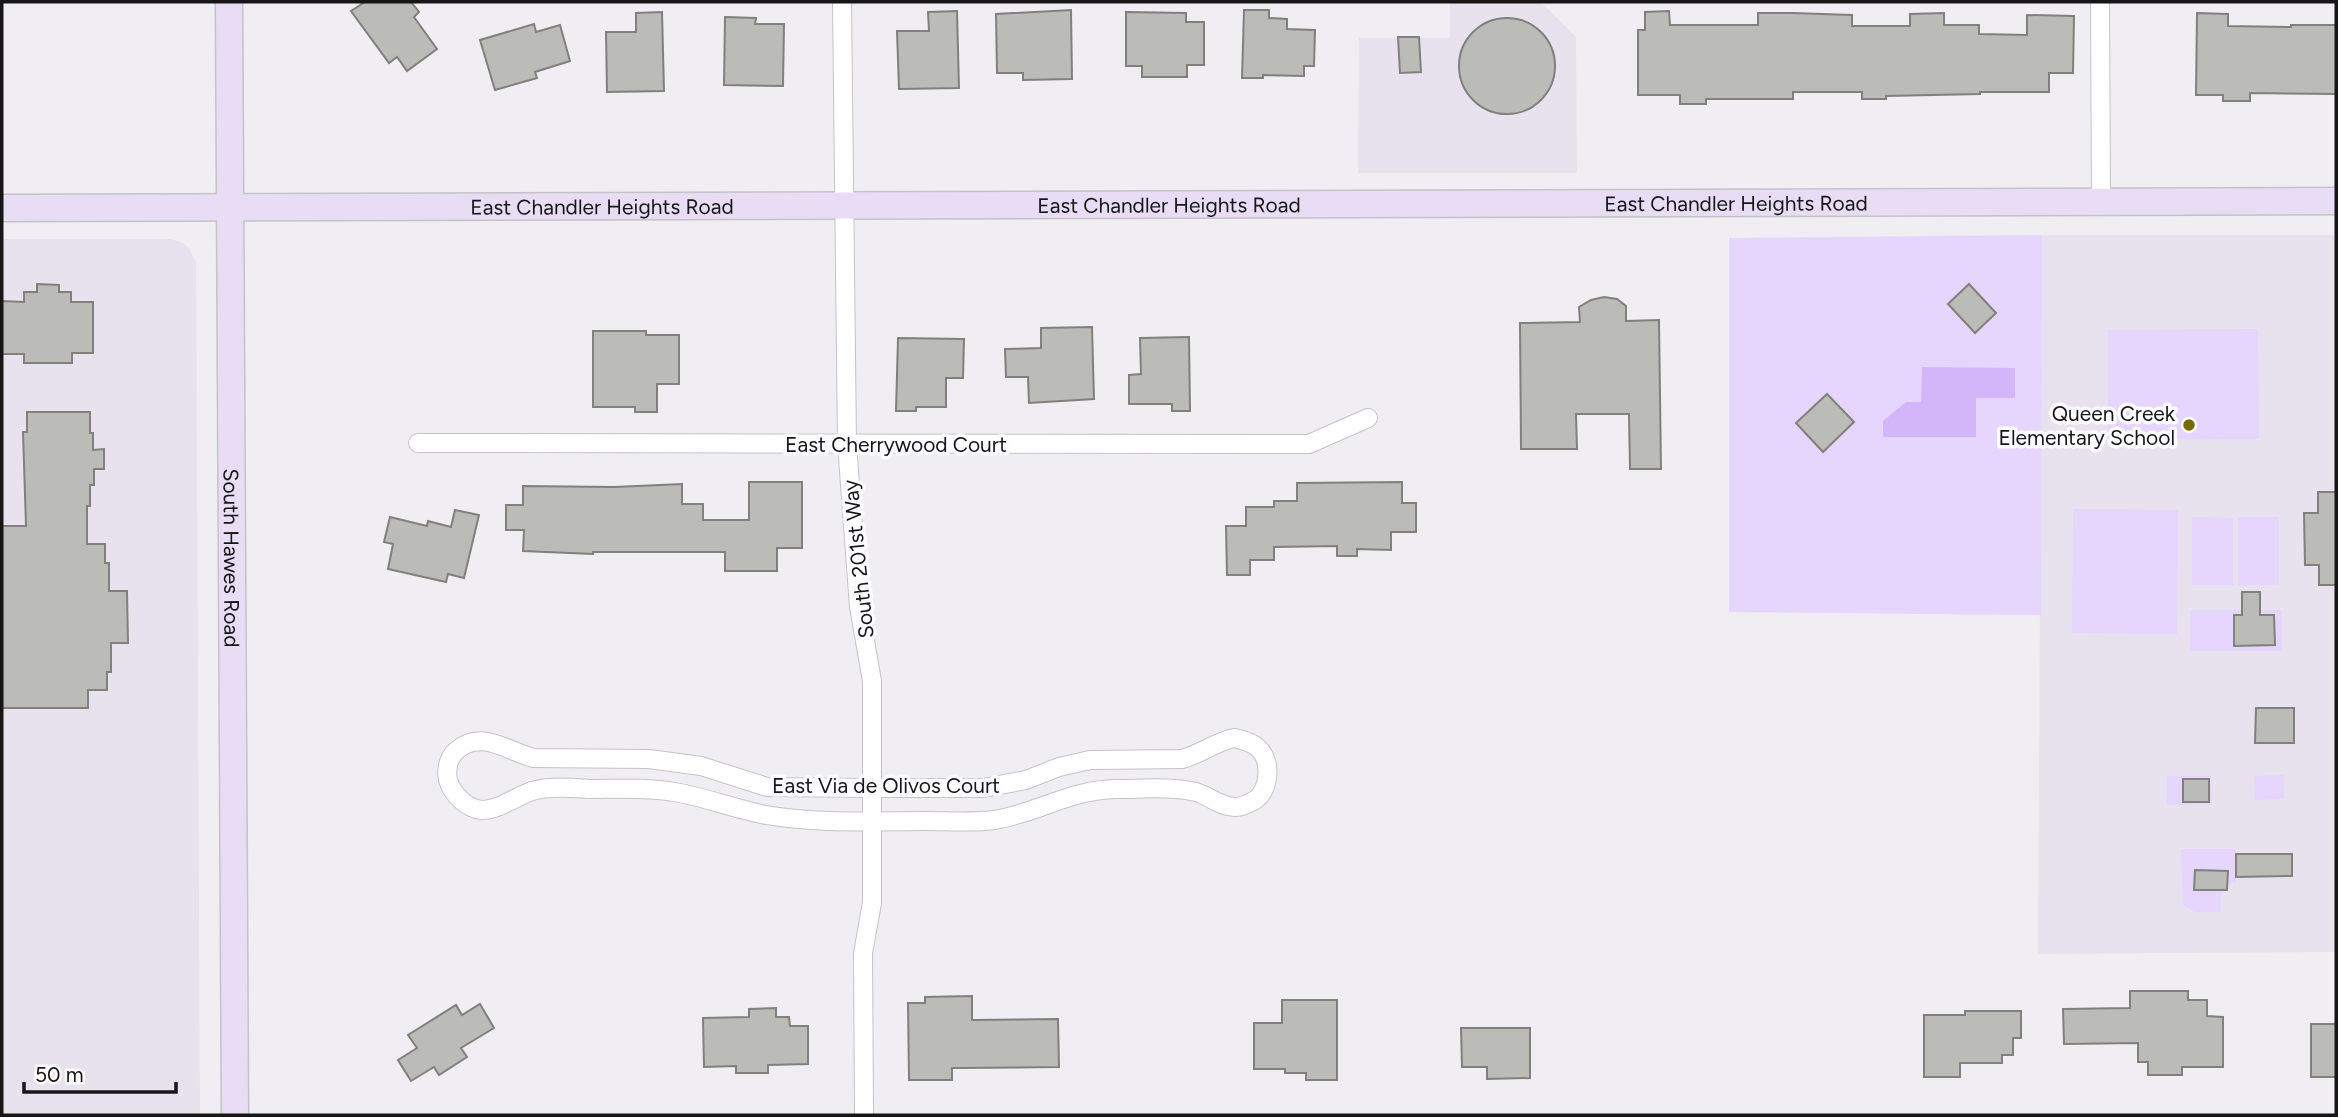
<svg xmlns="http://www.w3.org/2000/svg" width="2338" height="1117" font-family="Figtree,sans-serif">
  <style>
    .built { fill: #e7e2ed }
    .green { fill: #e6d5fd }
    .water { fill: #d3b6fa }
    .building { fill: #bbbbb7; stroke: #80807c; stroke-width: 2 }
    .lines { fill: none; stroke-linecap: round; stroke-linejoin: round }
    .street-casing { stroke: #c4c3c7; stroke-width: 20 }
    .secondary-casing { stroke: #c4c3c7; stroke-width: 29 }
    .street { stroke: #fff; stroke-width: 18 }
    .secondary { stroke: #e8ddf5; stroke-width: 26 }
    .poi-dot { fill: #766900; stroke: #fdfcff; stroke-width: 2.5 }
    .labels { text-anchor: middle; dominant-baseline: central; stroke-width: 7; stroke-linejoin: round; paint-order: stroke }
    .street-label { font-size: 21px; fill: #161617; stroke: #fdfcff }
    .poi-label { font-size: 21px; fill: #161617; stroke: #fdfcff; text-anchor: end }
  </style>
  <rect width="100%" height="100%" fill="#f0eef2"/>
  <g class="built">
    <polygon points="1450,2 1541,2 1576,37 1577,173 1358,173 1359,38 1450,38"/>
    <polygon points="2042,235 2336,235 2336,952 2038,954"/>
    <polygon points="2,239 171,239 183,243 188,247 196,262 200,1115 2,1115"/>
  </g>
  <g class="green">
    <polygon points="2042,235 2041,615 1729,612 1729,238"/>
    <polygon points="2258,329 2259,439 2108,440 2108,330"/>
    <polygon points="2073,509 2178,510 2177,634 2072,633"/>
    <polygon points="2192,517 2233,518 2233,585 2192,585"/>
    <rect x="2238" y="517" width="41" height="68"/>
    <rect x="2190" y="610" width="92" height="41"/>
    <polygon points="2283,775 2284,799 2255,800 2254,776"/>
    <polygon points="2167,776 2211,776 2212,804 2167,805"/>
    <polygon points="2181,849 2236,849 2236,883 2221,884 2221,912 2195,912 2183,905"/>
  </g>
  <polygon class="water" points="1922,367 2015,368 2015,398 1976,398 1976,437 1883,437 1883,421 1906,402 1921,402"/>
  <g class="building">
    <polygon points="365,2 411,2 419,12 414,17 437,49 407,71 397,57 389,63 351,11"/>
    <polygon points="1071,10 1072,79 1023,80 1023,73 997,73 996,14"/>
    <polygon points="1244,10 1269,10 1269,18 1287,19 1287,29 1315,30 1314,66 1304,66 1304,76 1263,75 1263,78 1242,78"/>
    <polygon points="957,11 959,88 899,89 897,31 929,31 928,12"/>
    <polygon points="1669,11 1670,25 1758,25 1758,13 1793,13 1852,15 1852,26 1910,26 1910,14 1944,13 1944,25 1979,25 1979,34 2027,35 2027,15 2074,16 2073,73 2049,73 2049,92 1980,92 1980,94 1886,96 1886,99 1862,99 1862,92 1793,92 1793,99 1706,99 1706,104 1680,104 1680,95 1638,95 1638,30 1645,30 1645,12"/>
    <polygon points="662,12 664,91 607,92 606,32 636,32 636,13"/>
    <polygon points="1126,12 1186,13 1186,22 1204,22 1204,65 1187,65 1187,77 1142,77 1142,66 1126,66"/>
    <polygon points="2197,13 2228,14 2228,26 2291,27 2291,25 2336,25 2336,94 2250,93 2250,101 2223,101 2223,95 2196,95"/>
    <polygon points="725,17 756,18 755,24 784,24 783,86 724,85"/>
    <circle cx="1507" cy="66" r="48"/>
    <polygon points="534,24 536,32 560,25 570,61 535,72 537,78 495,90 480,40"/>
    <polygon points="1398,37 1419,37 1421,72 1400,73"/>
    <polygon points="37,284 59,285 59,292 71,292 71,302 93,302 93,353 72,353 72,363 24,363 24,354 2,354 2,301 24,302 24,292 37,292"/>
    <polygon points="1969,284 1996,313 1975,333 1948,304"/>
    <polygon points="1604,297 1617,299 1626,306 1626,321 1659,320 1661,469 1630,469 1629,414 1576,414 1577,449 1521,449 1520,323 1580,322 1579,307 1591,300"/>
    <polygon points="1092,327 1094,399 1029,403 1028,377 1006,377 1005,349 1041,348 1041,328"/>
    <polygon points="593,331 646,331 646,335 679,335 679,384 657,384 657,412 635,412 635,407 593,407"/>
    <polygon points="1189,337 1190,411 1172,411 1172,404 1129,404 1129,375 1141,374 1140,338"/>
    <polygon points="898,338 964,339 963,378 946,378 946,407 916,407 916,411 896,411"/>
    <polygon points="1827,394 1854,422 1823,452 1796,423"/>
    <polygon points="27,412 90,412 90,433 93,433 93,450 104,449 104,469 94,469 94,485 90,485 90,506 87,506 87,544 105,544 105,563 109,563 109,591 127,591 128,643 111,643 111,672 107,672 107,690 88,690 88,708 2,708 2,526 26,526 23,432 27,432"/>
    <polygon points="749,482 802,482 802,548 777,548 777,571 725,571 725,552 593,552 593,554 523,551 524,530 506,530 506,505 523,505 523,486 614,487 682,484 682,504 703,504 703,520 749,520"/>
    <polygon points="1402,482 1402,503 1416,503 1416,532 1391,532 1391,550 1357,549 1357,556 1337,556 1337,546 1274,547 1274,560 1250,560 1250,575 1227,575 1226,526 1246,526 1246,507 1274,507 1274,501 1297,501 1297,483"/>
    <polygon points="2318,492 2336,492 2336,585 2319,585 2319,565 2305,565 2304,513 2318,513"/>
    <polygon points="455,510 479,515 464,578 448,574 446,582 388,569 393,544 384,542 390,517 427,526 428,521 451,527"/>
    <polygon points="2242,592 2260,592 2260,615 2274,615 2275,645 2234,646 2234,615 2242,615"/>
    <polygon points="2256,708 2294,708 2294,743 2255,743"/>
    <rect x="2183" y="779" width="26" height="23"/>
    <polygon points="2236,854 2292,854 2292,876 2236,877"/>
    <polygon points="2195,870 2228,871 2227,890 2194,890"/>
    <polygon points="2130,991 2188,991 2188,1000 2207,1000 2207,1016 2223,1017 2223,1067 2182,1067 2182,1075 2148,1075 2148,1062 2138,1062 2138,1043 2064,1044 2063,1009 2130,1008"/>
    <polygon points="972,996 972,1020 1058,1019 1059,1067 952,1068 952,1080 909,1080 908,1003 925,1003 925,997"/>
    <polygon points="1282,1000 1337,1000 1337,1080 1306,1080 1306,1073 1285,1073 1285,1069 1254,1069 1254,1023 1282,1023"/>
    <polygon points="480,1004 494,1028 461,1048 467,1057 439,1075 434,1067 411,1081 398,1060 417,1048 408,1035 456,1005 462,1015"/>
    <polygon points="776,1008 776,1017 789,1017 790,1026 808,1026 808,1064 768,1065 768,1073 736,1073 736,1066 704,1067 703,1018 749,1017 749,1009"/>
    <polygon points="1965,1011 2021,1011 2021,1038 2013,1038 2013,1055 2002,1055 2002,1063 1960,1063 1960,1077 1924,1077 1924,1015 1965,1015"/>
    <rect x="2311" y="1024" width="25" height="53"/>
    <polygon points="1461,1028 1530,1028 1530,1078 1487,1079 1487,1067 1462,1067"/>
  </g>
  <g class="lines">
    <defs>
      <g id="street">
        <polyline points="842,2 847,444 859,607 872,681 872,903 863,953 864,1115"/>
        <polyline points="2100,2 2101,202"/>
        <polyline points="418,443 1309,444 1368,418"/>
        <path d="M 1234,738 C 1242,740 1252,742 1258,748 C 1272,760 1270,790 1255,800 C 1250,803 1241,807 1235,807 C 1221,807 1209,796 1196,792 C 1171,786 1142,789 1116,789 C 1069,790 1038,813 994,820 C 972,823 947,821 925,821 C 873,821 818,824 766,815 C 735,809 705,797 674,792 C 646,787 617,789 589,789 C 572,788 553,786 536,790 C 518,794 501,810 482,810 C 467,809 452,794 448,780 C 446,770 448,758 456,751 C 481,728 508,752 534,758 L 649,759 L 701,766 L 767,787 L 872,788 L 983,788 L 1026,780 L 1059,767 L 1090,760 L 1182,759 C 1201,754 1215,742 1234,738 Z"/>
      </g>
      <g id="secondary">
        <path id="s1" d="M 229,2 L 235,1115"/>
        <path id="s2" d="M 2,208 L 2336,201"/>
      </g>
    </defs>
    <use href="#street" class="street-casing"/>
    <use href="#secondary" class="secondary-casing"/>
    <use href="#street" class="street"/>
    <use href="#secondary" class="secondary"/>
  </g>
  <circle class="poi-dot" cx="2189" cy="425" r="7"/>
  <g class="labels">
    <g class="street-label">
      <text stroke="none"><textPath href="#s2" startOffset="1734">East Chandler Heights Road</textPath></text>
      <text stroke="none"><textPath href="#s2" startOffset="1167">East Chandler Heights Road</textPath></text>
      <text stroke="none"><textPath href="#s2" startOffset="600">East Chandler Heights Road</textPath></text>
      <text x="896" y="444">East Cherrywood Court</text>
      <text stroke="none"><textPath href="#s1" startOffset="556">South Hawes Road</textPath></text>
      <text transform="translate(858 559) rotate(-96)">South 201st Way</text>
      <text x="886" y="785">East Via de Olivos Court</text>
    </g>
    <g class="poi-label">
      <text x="2175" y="413">Queen Creek<tspan x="2175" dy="24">Elementary School</tspan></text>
    </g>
  </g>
  <rect width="2338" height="1117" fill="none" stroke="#161617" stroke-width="7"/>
  <path d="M24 1082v10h152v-10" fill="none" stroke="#161617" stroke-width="3.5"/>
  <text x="35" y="1082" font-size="21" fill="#161617" stroke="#fdfcff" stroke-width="5" paint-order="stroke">50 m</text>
</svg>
